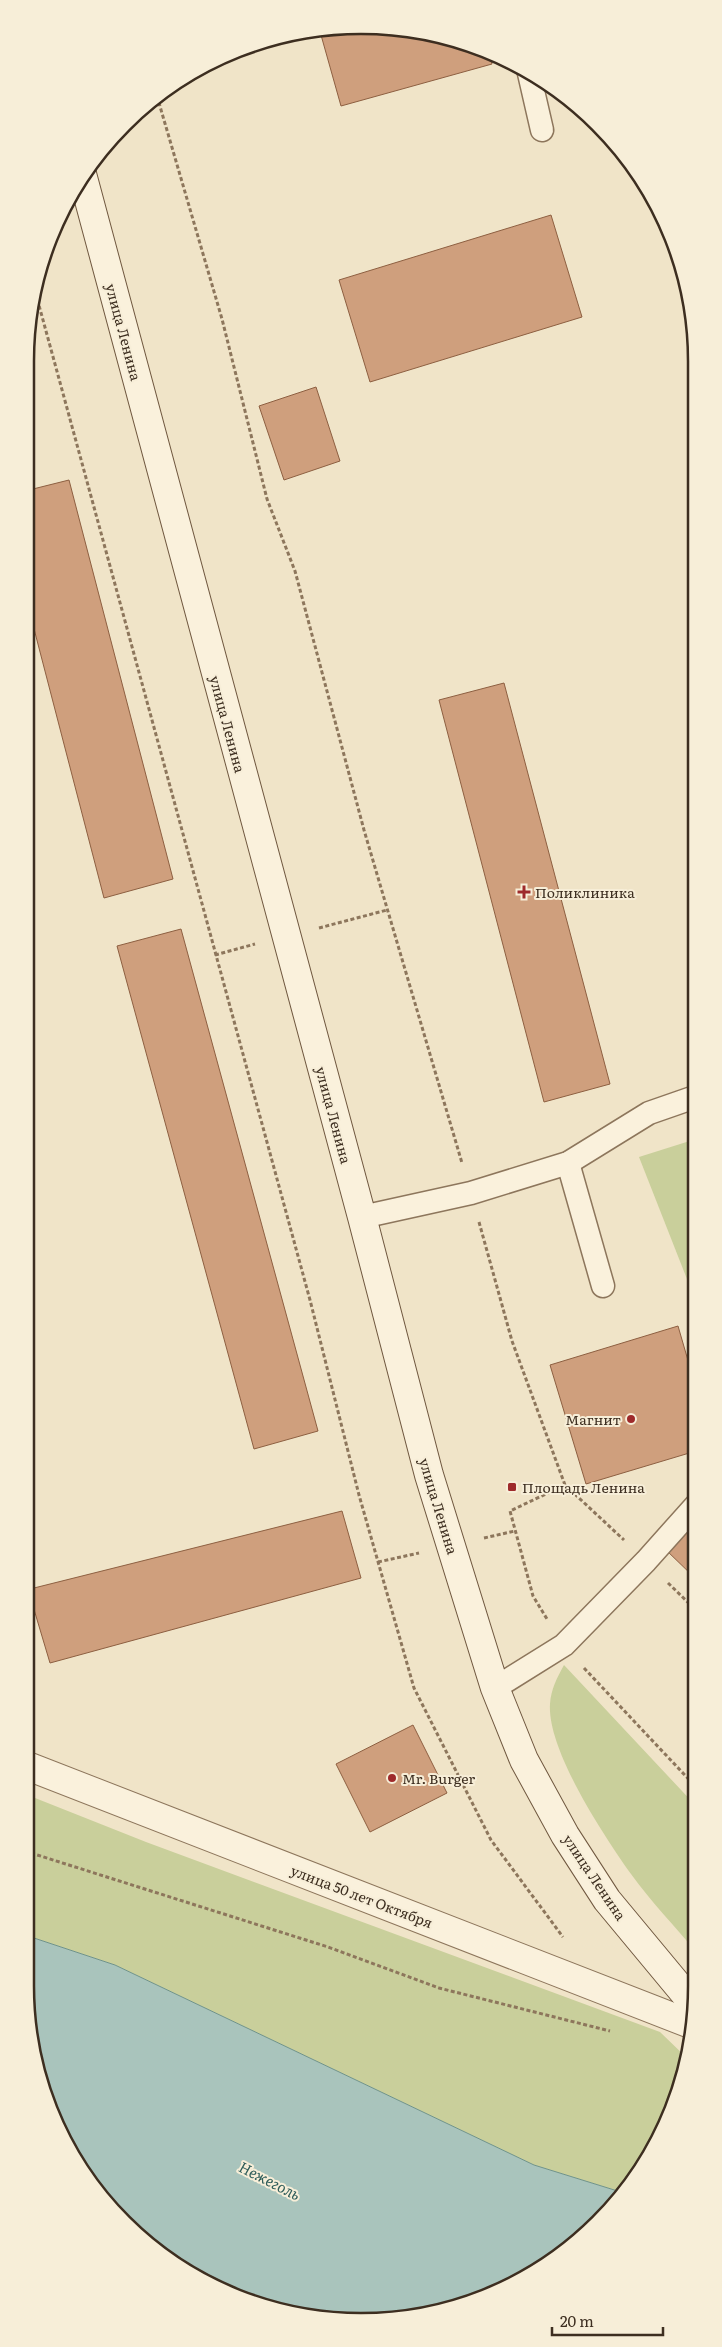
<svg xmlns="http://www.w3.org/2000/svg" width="722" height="2347" font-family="Literata,serif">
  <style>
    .green { fill: #c9cf9b }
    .water { fill: #a9c4bc; stroke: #6f938a }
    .building { fill: #cf9f7d; stroke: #8d5f41 }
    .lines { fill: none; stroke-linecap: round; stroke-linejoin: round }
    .lane-casing { stroke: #8d765c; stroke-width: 25 }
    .street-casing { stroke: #8d765c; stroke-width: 30 }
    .secondary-casing { stroke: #6f573f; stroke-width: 30 }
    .path { stroke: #8d765c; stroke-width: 3; stroke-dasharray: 4 2.5; stroke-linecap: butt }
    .lane { stroke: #faf1dc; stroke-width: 22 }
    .street { stroke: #faf1dc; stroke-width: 28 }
    .secondary { stroke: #faf1dc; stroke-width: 28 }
    .poi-dot { fill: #9e2a2b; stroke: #f7eed8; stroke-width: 2 }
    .labels { text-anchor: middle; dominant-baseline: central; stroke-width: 4; stroke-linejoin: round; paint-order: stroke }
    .street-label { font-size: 14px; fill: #3d2e20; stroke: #f7eed8 }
    .poi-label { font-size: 14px; fill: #3d2e20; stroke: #f7eed8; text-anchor: start }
    .water-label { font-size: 15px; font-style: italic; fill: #2f5d5a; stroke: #f7eed8 }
    .rim { fill: none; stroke: #3d2e20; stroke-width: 2.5 }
  </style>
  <rect width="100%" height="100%" fill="#f0e4c8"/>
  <g class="green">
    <polygon points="696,1139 696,1302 639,1157"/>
    <path d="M 564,1665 L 697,1807 L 697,1953 C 675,1926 651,1902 631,1874 C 604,1836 547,1750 550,1704 C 551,1689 557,1678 564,1665 Z"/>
    <path d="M 30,1796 L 146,1842 L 660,2032 L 688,2059 C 673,2110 658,2151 624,2193 L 534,2165 L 115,1965 L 31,1937 Z"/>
  </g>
  <polygon class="water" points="31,1937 115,1965 534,2165 624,2193 599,2223 548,2265 448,2311 383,2321 317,2319 212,2287 156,2252 109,2208 50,2114 31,2051"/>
  <g class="building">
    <polygon points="361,25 427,32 490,55 492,64 341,106 321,35"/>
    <polygon points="551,215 582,317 370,382 339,280"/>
    <polygon points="694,372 694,397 688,374"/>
    <polygon points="316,387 340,461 284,480 259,406"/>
    <polygon points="69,480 173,879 104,898 26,598 25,491"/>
    <polygon points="504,683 610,1084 544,1102 439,700"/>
    <polygon points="181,929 318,1431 254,1449 117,946"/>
    <polygon points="678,1326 696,1388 696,1451 586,1484 550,1365"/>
    <polygon points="342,1511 361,1578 50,1663 30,1596 30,1589"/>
    <polygon points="696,1516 696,1579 665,1549"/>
    <polygon points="413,1725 447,1793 370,1832 336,1764"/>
  </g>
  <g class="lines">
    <defs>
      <g id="lane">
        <polyline points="528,69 542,130"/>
        <polyline points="568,1163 603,1286"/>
        <polyline points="362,1217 471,1193 568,1163 649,1113 695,1097"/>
        <polyline points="495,1688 564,1645 646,1561 696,1505"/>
      </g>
      <polyline id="street" points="30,1767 693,2025"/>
      <polyline id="secondary" points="82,174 362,1217 429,1475 495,1688 524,1760 565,1835 607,1900 695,2006"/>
    </defs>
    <use href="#lane" class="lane-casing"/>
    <use href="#street" class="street-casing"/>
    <use href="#secondary" class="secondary-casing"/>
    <g class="path">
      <polyline points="157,96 222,319 267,499 295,571 364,830 462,1163"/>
      <polyline points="34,287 310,1300 359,1495 414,1688 491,1840 563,1937"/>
      <polyline points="319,928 387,910"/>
      <polyline points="215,955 255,944"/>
      <polyline points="479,1222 512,1341 565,1485 510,1511 533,1596 547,1619"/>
      <polyline points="565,1485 624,1540"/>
      <polyline points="484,1538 515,1531"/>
      <polyline points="378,1562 419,1553"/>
      <polyline points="668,1583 696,1610"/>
      <polyline points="584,1668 697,1788"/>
      <polyline points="31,1853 328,1947 439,1988 610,2031"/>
    </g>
    <use href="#lane" class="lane"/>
    <use href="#street" class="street"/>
    <use href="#secondary" class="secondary"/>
  </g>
  <g class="poi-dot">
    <path d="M521.5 884.5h5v5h5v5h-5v5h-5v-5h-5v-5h5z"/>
    <circle cx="631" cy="1419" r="5"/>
    <rect x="507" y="1482" width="10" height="10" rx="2.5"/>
    <circle cx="392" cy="1778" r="5"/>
  </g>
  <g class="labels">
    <g class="street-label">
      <text transform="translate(124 332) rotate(75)">улица Ленина</text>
      <text transform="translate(228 724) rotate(75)">улица Ленина</text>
      <text transform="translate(334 1115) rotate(75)">улица Ленина</text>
      <text transform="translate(439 1506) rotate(73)">улица Ленина</text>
      <text transform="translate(595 1877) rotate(56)">улица Ленина</text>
      <text transform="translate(362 1896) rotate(21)">улица 50 лет Октября</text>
    </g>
    <g class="poi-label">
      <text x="535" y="892">Поликлиника</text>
      <text x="621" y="1419" text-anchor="end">Магнит</text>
      <text x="522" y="1487">Площадь Ленина</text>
      <text x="402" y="1778">Mr. Burger</text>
    </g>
    <g class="water-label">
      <text transform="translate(270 2180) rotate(27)">Нежеголь</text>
    </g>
  </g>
  <path d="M0 0H722V2347H0ZM361 34H361A327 327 0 0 1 688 361V1986A327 327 0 0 1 361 2313H361A327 327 0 0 1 34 1986V361A327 327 0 0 1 361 34Z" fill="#f7eed8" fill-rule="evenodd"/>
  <path class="rim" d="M361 34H361A327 327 0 0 1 688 361V1986A327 327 0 0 1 361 2313H361A327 327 0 0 1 34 1986V361A327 327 0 0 1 361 34Z"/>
  <path d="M552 2327v8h111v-8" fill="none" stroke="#3d2e20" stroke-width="2.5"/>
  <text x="560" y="2327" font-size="15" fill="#3d2e20" stroke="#f7eed8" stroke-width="4" paint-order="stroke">20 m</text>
</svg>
